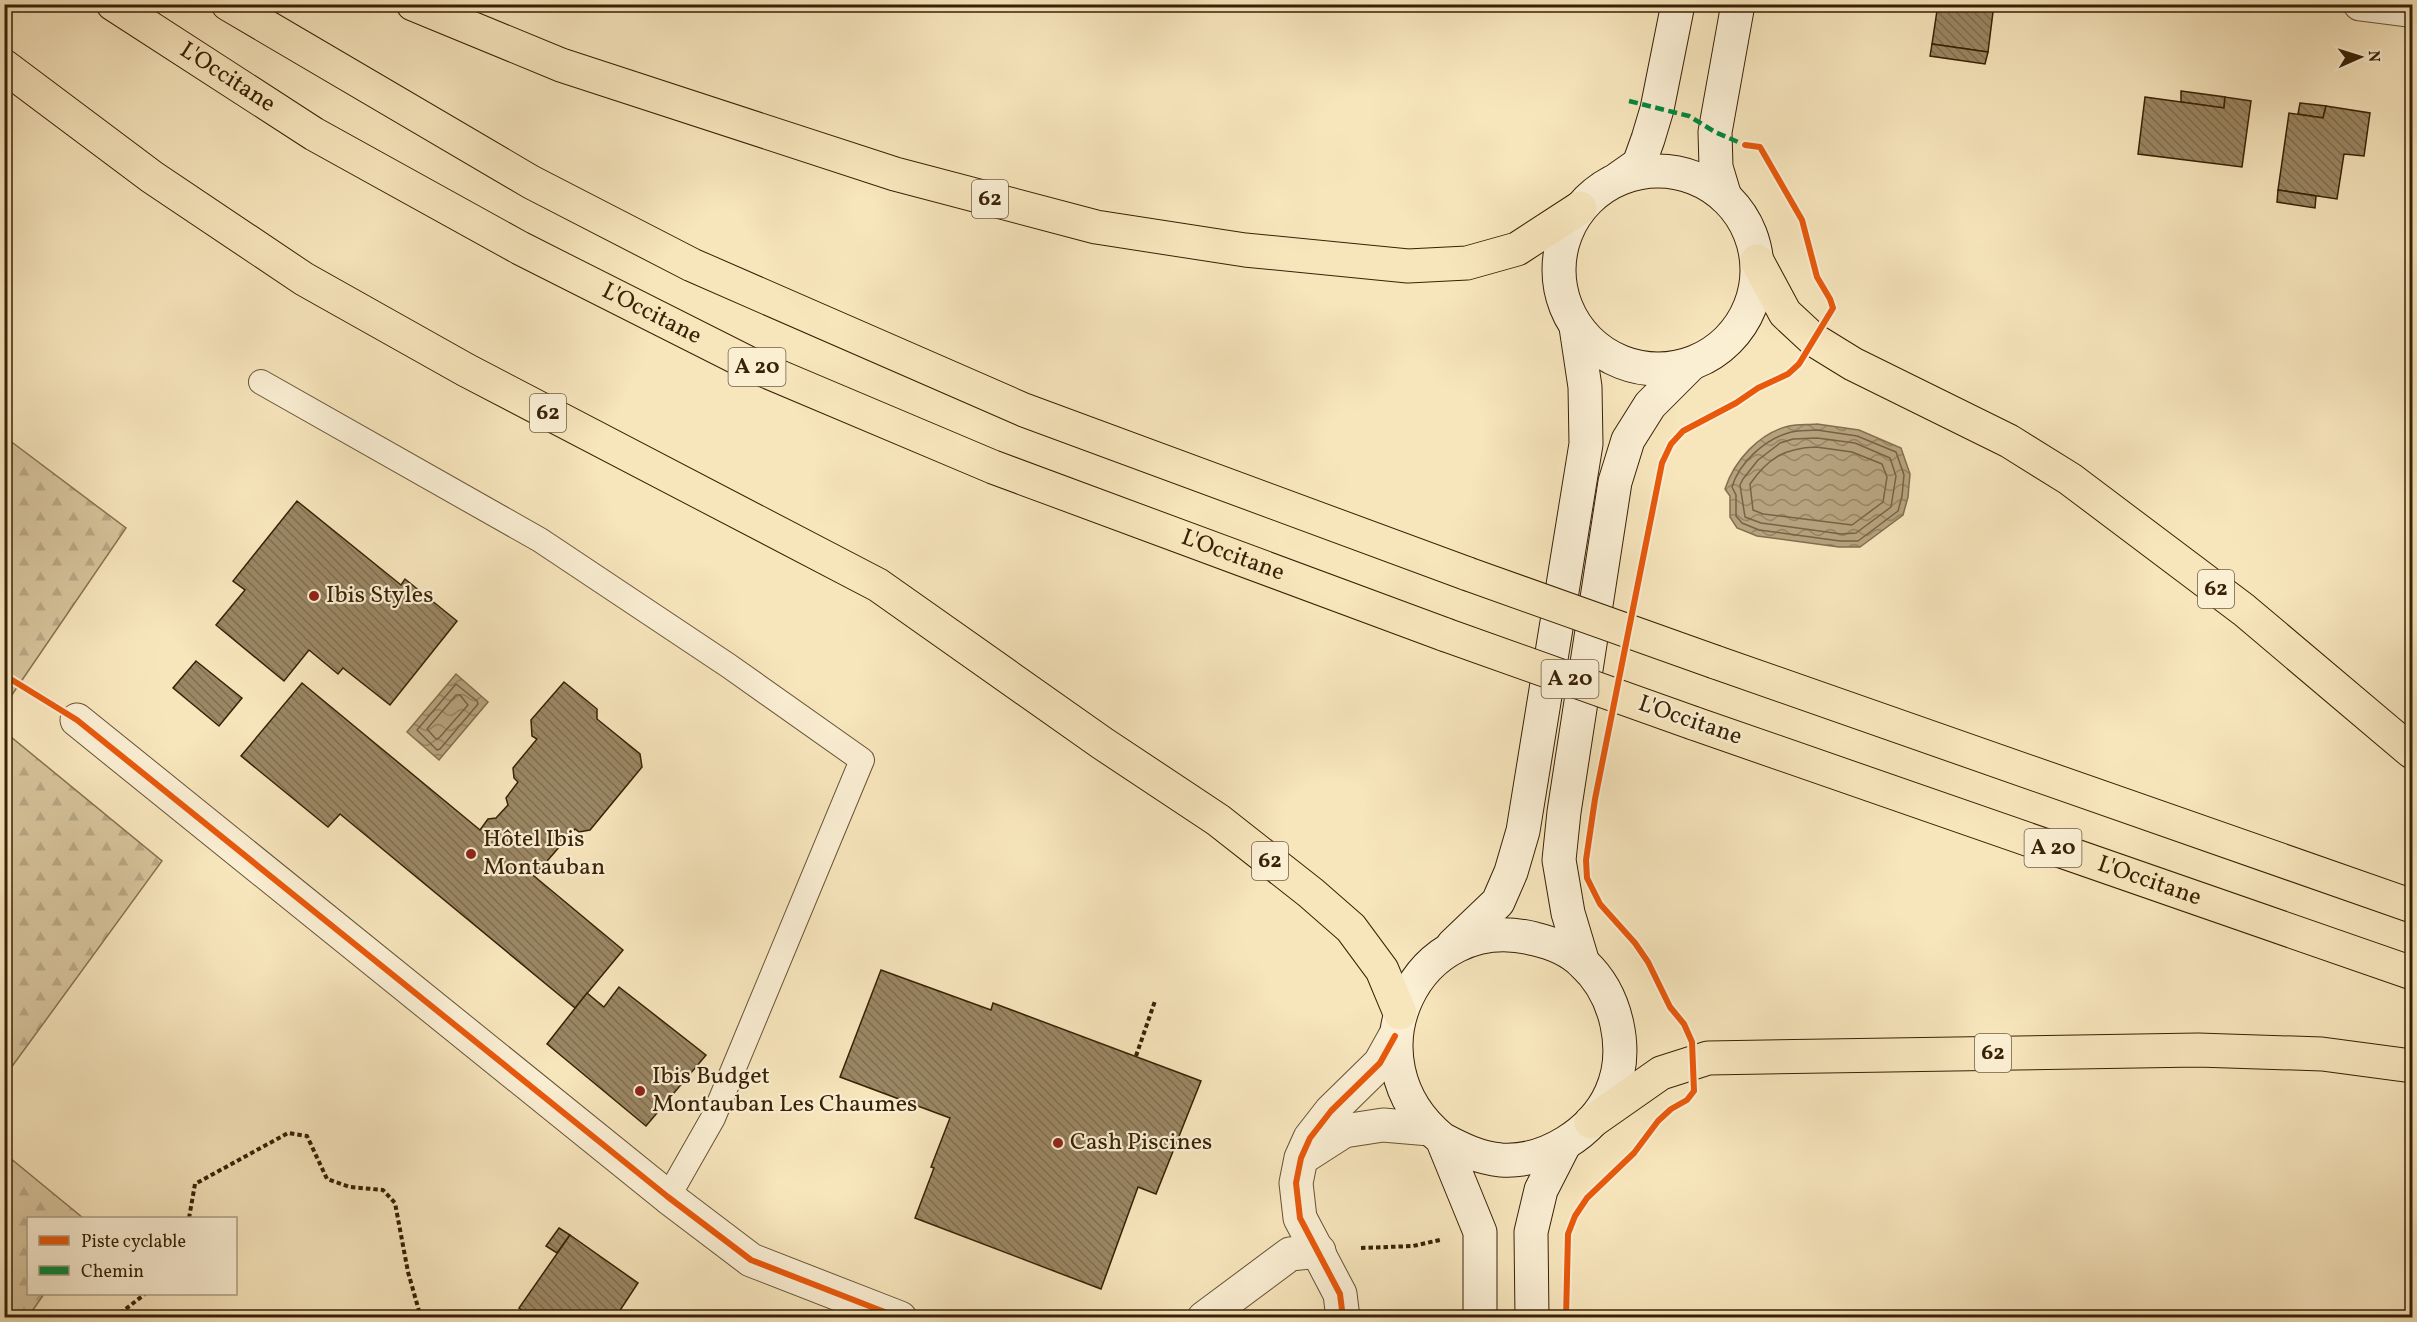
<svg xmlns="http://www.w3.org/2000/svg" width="2417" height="1322" font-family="Vollkorn,serif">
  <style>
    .forest { fill: url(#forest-firs); stroke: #887251; stroke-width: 1.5 }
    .water { fill: url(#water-waves); stroke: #846e4e; stroke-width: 1.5 }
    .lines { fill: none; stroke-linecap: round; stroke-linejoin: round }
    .shore { stroke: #776242; stroke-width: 1.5 }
    .building { fill: url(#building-back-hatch); stroke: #382105; stroke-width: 1.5 }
    .lane-casing { stroke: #685233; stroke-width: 26 }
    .street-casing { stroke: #685233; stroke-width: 35 }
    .secondary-casing { stroke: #382105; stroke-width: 35 }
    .highway-casing { stroke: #382105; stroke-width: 35 }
    .path { stroke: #382105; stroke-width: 4; stroke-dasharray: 4.5 3; stroke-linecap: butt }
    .lane { stroke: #faeed3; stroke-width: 24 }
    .street { stroke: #faeed3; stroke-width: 33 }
    .secondary { stroke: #faeed3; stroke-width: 33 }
    .highway { stroke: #f7e5bc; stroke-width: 33 }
    .highway-bridge-casing { stroke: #382105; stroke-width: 35; stroke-linecap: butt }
    .highway-bridge { stroke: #f7e5bc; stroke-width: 33 }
    .quiet { stroke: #00873e; stroke-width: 4.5; stroke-dasharray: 9 4.5; stroke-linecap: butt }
    .cycleway-casing { stroke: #faeed3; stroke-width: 10 }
    .cycleway { stroke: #e8590c; stroke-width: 6 }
    .poi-dot { fill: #8f2418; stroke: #faeed3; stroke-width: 2 }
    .labels { text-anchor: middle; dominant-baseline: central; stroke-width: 4.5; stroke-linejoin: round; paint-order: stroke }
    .shield { fill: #faeed3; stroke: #725e43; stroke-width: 1.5 }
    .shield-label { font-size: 22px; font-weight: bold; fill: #382105 }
    .street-label { font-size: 24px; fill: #382105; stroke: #faeed3 }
    .poi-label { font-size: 24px; fill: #382105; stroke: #faeed3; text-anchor: start }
  </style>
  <defs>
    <pattern id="forest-firs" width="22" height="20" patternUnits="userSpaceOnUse" patternTransform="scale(1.5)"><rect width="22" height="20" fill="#d7c49d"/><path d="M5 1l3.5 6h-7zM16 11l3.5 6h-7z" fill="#b9a886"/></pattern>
    <pattern id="water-waves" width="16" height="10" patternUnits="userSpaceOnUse" patternTransform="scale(1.5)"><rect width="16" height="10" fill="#b6a27e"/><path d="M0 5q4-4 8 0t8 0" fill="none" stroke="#958465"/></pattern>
    <pattern id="building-back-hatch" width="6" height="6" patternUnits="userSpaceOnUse" patternTransform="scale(1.5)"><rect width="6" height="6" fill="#9b8764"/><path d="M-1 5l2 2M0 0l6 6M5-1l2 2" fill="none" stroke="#7f6e50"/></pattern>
  </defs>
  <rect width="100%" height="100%" fill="#f7e5bc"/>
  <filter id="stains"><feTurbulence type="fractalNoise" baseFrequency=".00333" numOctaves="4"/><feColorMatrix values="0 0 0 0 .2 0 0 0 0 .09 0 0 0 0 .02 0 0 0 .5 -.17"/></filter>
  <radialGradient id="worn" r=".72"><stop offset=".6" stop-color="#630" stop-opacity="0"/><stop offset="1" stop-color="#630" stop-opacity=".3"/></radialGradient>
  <g class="forest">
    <polygon points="5,437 126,528 5,705"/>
    <polygon points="5,732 162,861 5,1076"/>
    <polygon points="4,1153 83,1218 28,1218 28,1294 44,1294 28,1317 5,1317"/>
  </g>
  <g class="water">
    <path d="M 1817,424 L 1859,430 L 1901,448 L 1910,474 L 1908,497 L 1903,515 L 1860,547 L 1839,547 L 1757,536 L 1737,528 L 1730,517 L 1730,496 L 1725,489 C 1734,461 1759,433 1789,426 C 1798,424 1808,425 1817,424 Z"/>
    <polygon points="456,674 488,702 439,760 407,732"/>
  </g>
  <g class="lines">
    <g class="shore">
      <path d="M 1817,430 L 1857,436 L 1896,452 L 1904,475 L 1902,496 L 1898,511 L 1858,541 L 1840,541 L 1759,530 L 1742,523 L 1736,516 L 1736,495 L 1732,487 C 1739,463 1764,440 1788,433 C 1797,430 1808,431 1817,430 Z"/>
      <polygon points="1817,438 1855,443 1890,458 1896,476 1891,507 1856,533 1841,534 1761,523 1745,517 1740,485 1743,479 1758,460 1780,443 1793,439"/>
      <path d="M 1816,447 L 1852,452 L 1882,464 L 1887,477 L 1883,502 L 1852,525 L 1763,514 L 1753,510 L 1750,484 C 1768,458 1785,448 1816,447 Z"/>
      <polygon points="456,684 477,701 478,704 440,749 437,750 417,730"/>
      <polygon points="456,695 460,695 468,705 439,738 436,739 427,729"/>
    </g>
  </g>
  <g class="building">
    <polygon points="1938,4 1994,4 1988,52 1932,44"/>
    <polygon points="1932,44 1988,52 1985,64 1930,56"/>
    <polygon points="2181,91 2225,97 2224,108 2181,102"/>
    <polygon points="2145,97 2224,108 2225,97 2251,101 2242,167 2138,154"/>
    <polygon points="2300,103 2326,106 2323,118 2298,114"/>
    <polygon points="2326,106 2370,113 2364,156 2344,154 2337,199 2278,190 2289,113 2323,118"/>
    <polygon points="2278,190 2316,196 2315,208 2277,202"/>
    <polygon points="297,501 401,585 405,579 457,621 390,705 343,668 338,674 309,650 284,681 216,625 245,590 233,581"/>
    <polygon points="196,661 242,698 219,726 173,688"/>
    <polygon points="564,682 597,709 597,719 640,754 642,767 590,830 579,832 575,829 534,876 623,950 575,1008 340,814 328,827 241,756 302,683 480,830 488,819 496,818 508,805 506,798 518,782 514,778 513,768 537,739 532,736 531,720"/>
    <polygon points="881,970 991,1010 993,1003 1201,1081 1156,1194 1138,1187 1101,1289 915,1218 934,1168 931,1167 950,1118 840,1077"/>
    <polygon points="619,987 706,1055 646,1126 547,1044 587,993 604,1007"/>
    <polygon points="559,1228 570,1235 557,1253 546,1246"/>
    <polygon points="570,1235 638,1283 615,1318 532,1318 519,1308"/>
  </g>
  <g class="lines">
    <defs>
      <polyline id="lane" points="261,382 540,540 729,666 862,760 713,1118 668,1197"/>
      <g id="street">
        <polyline points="2360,4 2407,10 2408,4"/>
        <polyline points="77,720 668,1197 751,1260 900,1318"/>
        <polyline points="1305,1156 1344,1131 1383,1125 1430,1129"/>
        <polyline points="1204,1318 1290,1254 1319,1251"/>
        <polyline points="1343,1318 1340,1294 1300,1218 1296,1183 1301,1158 1310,1138 1331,1111 1380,1063 1395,1036"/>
      </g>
      <g id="secondary">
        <circle cx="1658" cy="270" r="99"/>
        <polyline points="1619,178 1639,164 1648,139 1657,109 1678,4"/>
        <polyline points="1725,197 1716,167 1715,132 1738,4"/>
        <polyline points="1453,945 1498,902 1511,872 1523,831 1586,444 1585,387 1576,327"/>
        <polyline points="1583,963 1568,913 1559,860 1564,812 1615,482 1628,440 1650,405 1690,365"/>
        <path d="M 1442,1139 C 1461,1149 1479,1158 1501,1160 C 1545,1163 1593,1133 1611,1093 C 1630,1051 1617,994 1583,963 C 1571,951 1552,943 1535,939 C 1416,908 1344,1059 1442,1139 L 1480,1232 L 1480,1318"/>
        <polyline points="1532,1318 1531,1232 1541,1190 1564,1145"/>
      </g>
      <g id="highway">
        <path id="s1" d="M 113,4 L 314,134 L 520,248 L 754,366 L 993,467 L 1446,635"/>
        <polyline points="228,4 531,182 692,265 1024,410 1468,574"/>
        <polyline points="413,4 561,65 895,174 1096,227 1245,250 1408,266 1467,263 1517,249 1580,208"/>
        <polyline points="4,66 152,177 304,279 466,370 878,585 1102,743 1218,820 1311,893 1351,928 1382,970 1400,1013"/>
        <polyline points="1757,261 1785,313 1814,340 1853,364 2009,441 2070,479 2244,610 2412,752"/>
        <polyline points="1715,662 2412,906"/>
        <path id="s2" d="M 1693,723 L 2412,973"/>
        <polyline points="1591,1122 1661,1073 1708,1058 2198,1050 2322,1054 2412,1066"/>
      </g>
    </defs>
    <use href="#lane" class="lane-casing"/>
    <use href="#street" class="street-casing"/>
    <use href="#secondary" class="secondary-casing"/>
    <use href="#highway" class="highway-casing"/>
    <g class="path">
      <polyline points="1136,1056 1155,1001"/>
      <polyline points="189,1218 195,1184 288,1133 307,1136 327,1179 350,1187 383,1190 395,1203 408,1272 421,1318"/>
      <polyline points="1361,1248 1413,1246 1440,1240"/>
      <polyline points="114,1318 145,1294"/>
    </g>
    <use href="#lane" class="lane"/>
    <use href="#street" class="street"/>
    <use href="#secondary" class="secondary"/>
    <use href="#highway" class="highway"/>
    <defs>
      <g id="highway-bridge">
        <polyline points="1468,574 1715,662"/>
        <polyline points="1446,635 1693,723"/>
      </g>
    </defs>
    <use href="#highway-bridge" class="highway-bridge-casing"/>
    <use href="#highway-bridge" class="highway-bridge"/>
    <polyline class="quiet" points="1629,101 1689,116 1715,132 1745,145"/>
    <defs>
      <g id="cycleway">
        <polyline points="4,675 77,720 668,1197 751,1260 900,1318"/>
        <polyline points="1343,1318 1340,1294 1300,1218 1296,1183 1301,1158 1310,1138 1331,1111 1380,1063 1395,1036"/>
        <polyline points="1566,1318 1568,1234 1575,1216 1587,1198 1634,1153 1658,1121 1671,1109 1687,1100 1694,1091 1692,1042 1684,1024 1670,1007 1648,962 1635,943 1600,904 1587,878 1586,860 1595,799 1662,463 1671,444 1683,431 1736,403 1758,388 1788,374 1799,364 1833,308 1830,299 1817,277 1802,220 1760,147 1745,145"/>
      </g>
    </defs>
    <use href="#cycleway" class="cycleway-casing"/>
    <use href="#cycleway" class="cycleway"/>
  </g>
  <g class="poi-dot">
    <circle cx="314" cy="596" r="6"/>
    <circle cx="471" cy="854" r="6"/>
    <circle cx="640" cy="1091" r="6"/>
    <circle cx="1058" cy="1143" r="6"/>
  </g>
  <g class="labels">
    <g class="shield">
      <rect x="972" y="180" width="36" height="38" rx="4.5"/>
      <rect x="728.5" y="348" width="57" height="38" rx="4.5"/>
      <rect x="530" y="394" width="36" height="38" rx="4.5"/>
      <rect x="2198" y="570" width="36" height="38" rx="4.5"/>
      <rect x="1541.5" y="660" width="57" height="38" rx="4.5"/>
      <rect x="2024.5" y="829" width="57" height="38" rx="4.5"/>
      <rect x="1252" y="842" width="36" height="38" rx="4.5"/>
      <rect x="1975" y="1034" width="36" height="38" rx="4.5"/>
    </g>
    <g class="shield-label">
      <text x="990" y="199">62</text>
      <text x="757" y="367">A 20</text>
      <text x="548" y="413">62</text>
      <text x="2216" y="589">62</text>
      <text x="1570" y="679">A 20</text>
      <text x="2053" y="848">A 20</text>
      <text x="1270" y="861">62</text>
      <text x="1993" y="1053">62</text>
    </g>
    <g class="street-label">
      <text stroke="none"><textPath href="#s1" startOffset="136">L'Occitane</textPath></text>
      <text stroke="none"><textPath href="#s1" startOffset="622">L'Occitane</textPath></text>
      <text stroke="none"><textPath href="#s1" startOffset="1252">L'Occitane</textPath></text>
      <text transform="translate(1690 721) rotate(19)">L'Occitane</text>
      <text stroke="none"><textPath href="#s2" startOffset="483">L'Occitane</textPath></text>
    </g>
    <g class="poi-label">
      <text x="326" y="596">Ibis Styles</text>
      <text x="483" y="840">Hôtel Ibis<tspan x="483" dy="28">Montauban</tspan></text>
      <text x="652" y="1077">Ibis Budget<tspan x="652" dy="28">Montauban Les Chaumes</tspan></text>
      <text x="1070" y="1143">Cash Piscines</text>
    </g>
  </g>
  <rect width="2417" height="1322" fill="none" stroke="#f7e5bc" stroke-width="24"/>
  <rect x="6" y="6" width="2405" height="1310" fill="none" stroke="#382105" stroke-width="3"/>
  <rect x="12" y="12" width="2393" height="1298" fill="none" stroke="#382105" stroke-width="1.5"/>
  <rect x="27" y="1217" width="210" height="78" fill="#faeed3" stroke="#ac9c81" stroke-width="1.5"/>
  <rect x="39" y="1236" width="30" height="9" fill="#e8590c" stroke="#ac9c81" stroke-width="1.5"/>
  <text x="81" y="1247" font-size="18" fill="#382105">Piste cyclable</text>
  <rect x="39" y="1266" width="30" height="9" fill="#00873e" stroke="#ac9c81" stroke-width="1.5"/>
  <text x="81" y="1277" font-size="18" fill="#382105">Chemin</text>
  <g transform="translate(2360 57) rotate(87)" stroke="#faeed3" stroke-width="4.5" paint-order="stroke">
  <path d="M0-4.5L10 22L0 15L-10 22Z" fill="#382105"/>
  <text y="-9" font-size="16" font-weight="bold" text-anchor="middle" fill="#382105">N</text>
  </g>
  <rect width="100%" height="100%" filter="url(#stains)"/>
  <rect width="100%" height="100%" fill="url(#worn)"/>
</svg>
